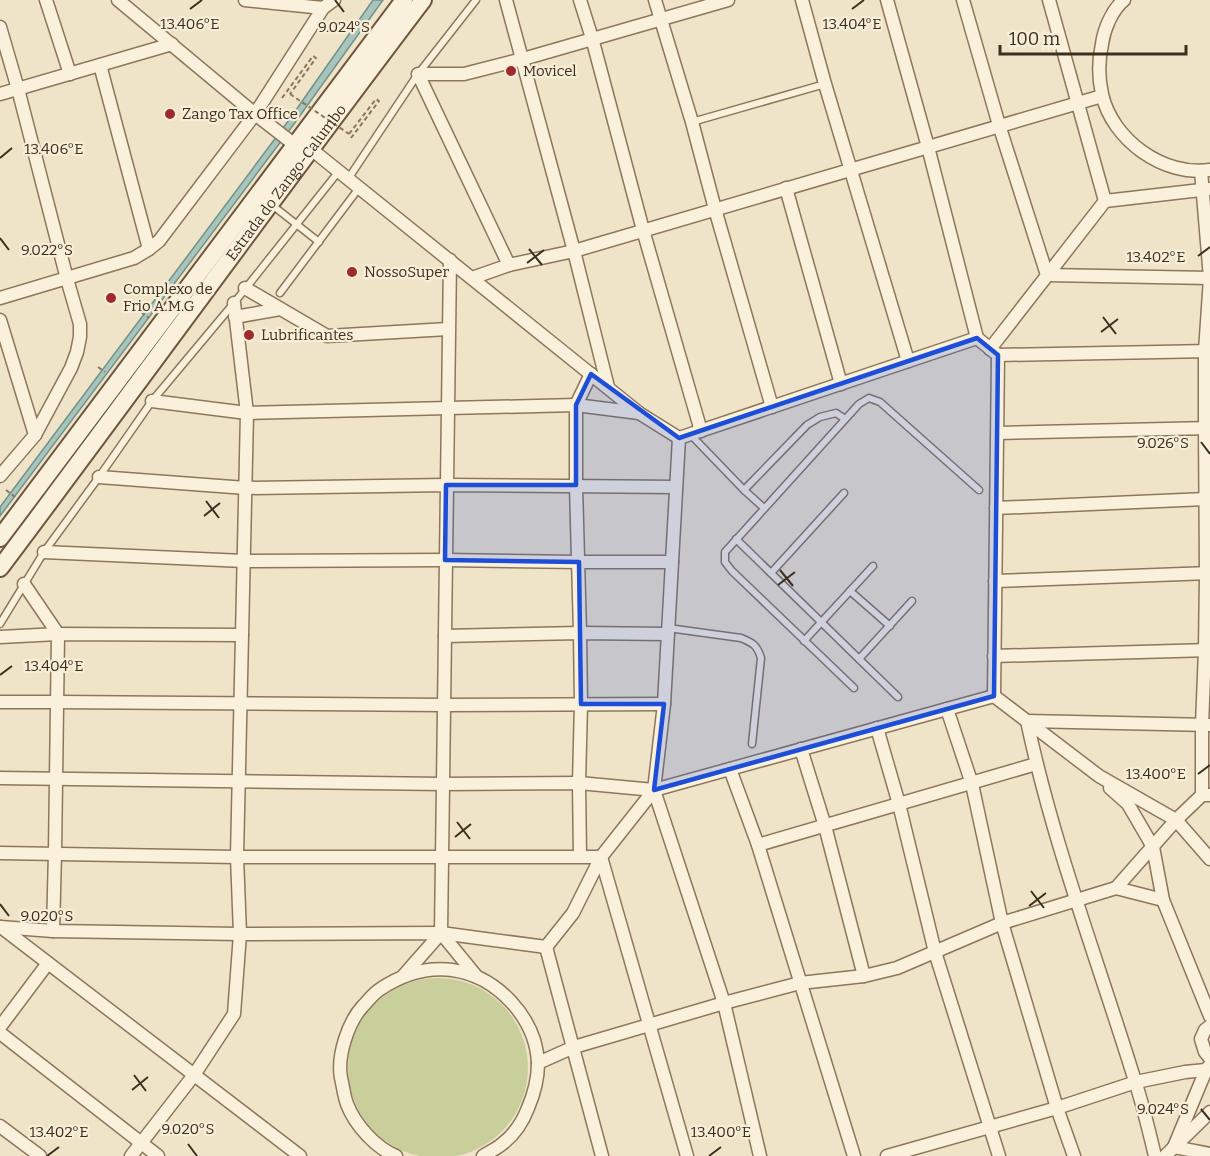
<svg xmlns="http://www.w3.org/2000/svg" width="1210" height="1156" font-family="Bitter,serif">
  <style>
    .green { fill: #c9cf9b }
    .water { fill: #a9c4bc; stroke: #6f938a; stroke-width: 1.5 }
    .lines { fill: none; stroke-linecap: round; stroke-linejoin: round }
    .service-casing { stroke: #8d765c; stroke-width: 9 }
    .minor-casing { stroke: #8d765c; stroke-width: 15 }
    .secondary-casing { stroke: #6f573f; stroke-width: 20 }
    .path { stroke: #8d765c; stroke-width: 2; stroke-dasharray: 4.5 3; stroke-linecap: butt }
    .service { stroke: #faf1dc; stroke-width: 6 }
    .minor { stroke: #faf1dc; stroke-width: 12 }
    .secondary { stroke: #faf1dc; stroke-width: 16 }
    .path-bridge { stroke: #8d765c; stroke-width: 2; stroke-dasharray: 4.5 3; stroke-linecap: butt }
    .marked { fill: #1d4ed8; fill-opacity: 0.2; stroke: #1d4ed8; stroke-width: 4.5; stroke-linejoin: round }
    .ticks { fill: none; stroke: #3d2e20; stroke-width: 2 }
    .poi-dot { fill: #9e2a2b; stroke: #f7eed8; stroke-width: 2 }
    .labels { text-anchor: middle; dominant-baseline: central; stroke-width: 4.5; stroke-linejoin: round; paint-order: stroke }
    .poi-label { font-size: 15px; fill: #3d2e20; stroke: #f7eed8; text-anchor: start }
    .street-label { font-size: 15px; fill: #3d2e20; stroke: #f7eed8 }
    .ticks-label { font-size: 15px; text-anchor: middle; fill: #3d2e20; stroke: #f7eed8; stroke-width: 4.5; stroke-linejoin: round; paint-order: stroke }
  </style>
  <rect width="100%" height="100%" fill="#f0e4c8"/>
  <circle class="green" cx="438" cy="1068" r="90"/>
  <polygon class="water" points="373,0 383,0 294,124 0,516 0,507 289,120"/>
  <g class="lines">
    <defs>
      <g id="service">
        <polyline points="692,122 825,84"/>
        <polyline points="348,179 418,74 476,0"/>
        <polyline points="272,205 319,242"/>
        <polyline points="280,293 359,188"/>
        <polyline points="690,434 744,490 764,508"/>
        <polyline points="744,490 807,425 820,417 836,413 845,419"/>
        <polyline points="736,539 898,697"/>
        <polyline points="771,573 844,493"/>
        <polyline points="850,591 890,626"/>
        <polyline points="0,624 44,552 99,477 152,401 234,303 339,171"/>
        <path d="M 668,628 L 741,638 C 753,643 757,645 761,658 L 752,744"/>
        <polyline points="804,641 873,566"/>
        <polyline points="859,659 912,601"/>
        <polyline points="854,688 732,571 725,562 725,552 859,404 869,398 880,402 979,490"/>
      </g>
      <g id="minor">
        <polyline points="46,0 70,74"/>
        <polyline points="118,0 255,114 295,145"/>
        <polyline points="245,0 323,8"/>
        <polyline points="506,0 574,251 608,387"/>
        <polyline points="580,0 592,38 643,230 701,431"/>
        <polyline points="655,0 692,122 715,209 772,407"/>
        <polyline points="802,0 825,84 908,361"/>
        <polyline points="887,0 928,147 977,338"/>
        <polyline points="963,0 999,125 1047,275 1210,278"/>
        <polyline points="1049,0 1105,201"/>
        <path d="M 1124,0 C 1112,10 1104,29 1102,44 C 1098,62 1098,76 1102,94 C 1112,140 1164,177 1210,170"/>
        <polyline points="0,27 18,89 67,279 80,324 80,337 77,352 71,368 35,435"/>
        <polyline points="100,65 149,249"/>
        <polyline points="0,94 172,44"/>
        <polyline points="311,149 639,413 679,438"/>
        <polyline points="1201,171 1210,278 1205,351 1205,428 1206,573 1205,650 1202,725 1202,795"/>
        <polyline points="786,188 841,384"/>
        <polyline points="450,260 441,933 477,977"/>
        <polyline points="509,265 418,74 464,74 523,59 728,0"/>
        <polyline points="472,278 509,265 574,251 1102,96"/>
        <polyline points="245,288 327,336 448,329"/>
        <polyline points="0,298 134,258 149,249 159,241 255,114 323,8 334,0"/>
        <polyline points="235,317 280,309"/>
        <polyline points="0,320 35,435 0,476"/>
        <polyline points="990,349 1105,201 1210,189"/>
        <polyline points="998,355 1210,351"/>
        <polyline points="152,401 247,413 576,405 639,413"/>
        <polyline points="998,433 1210,428"/>
        <polyline points="679,438 664,704 654,790 724,1003 760,1156"/>
        <polyline points="679,438 977,338 998,355 994,696"/>
        <polyline points="99,477 246,488 446,485 676,487"/>
        <polyline points="996,508 1206,499"/>
        <polyline points="44,552 244,561 445,560 579,562 672,562"/>
        <polyline points="995,581 1210,573"/>
        <polyline points="24,584 58,634 55,853 53,931"/>
        <polyline points="445,636 580,633 668,634"/>
        <polyline points="0,637 58,634 242,635"/>
        <polyline points="994,656 1210,650"/>
        <polyline points="994,696 1099,776 1176,820 1210,859"/>
        <polyline points="0,702 57,702 444,705 664,704"/>
        <polyline points="947,709 972,784 1002,923 1057,1108 1074,1156"/>
        <polyline points="877,728 899,804 935,952 999,1156"/>
        <polyline points="801,749 825,826 864,976"/>
        <polyline points="730,769 758,845 854,1156"/>
        <polyline points="0,778 443,784 579,783 654,790 994,696"/>
        <polyline points="1110,788 1128,804 1153,847 1163,900 1210,1016"/>
        <polyline points="758,845 1036,764"/>
        <polyline points="0,853 237,857 601,857 687,1156"/>
        <polyline points="580,856 579,783 581,704 580,633 576,485 576,405 591,374"/>
        <polyline points="1116,888 1176,820 1202,795 1209,795"/>
        <polyline points="0,927 53,931 240,934 441,933 546,947"/>
        <polyline points="1,927 300,1156"/>
        <polyline points="546,947 602,1156"/>
        <polyline points="546,947 573,913 601,857 654,790"/>
        <polyline points="404,975 441,933"/>
        <polyline points="1210,1026 1205,1030 1201,1039 1205,1052 1210,1058"/>
        <polyline points="0,1027 48,963"/>
        <polyline points="0,1033 158,1156"/>
        <polyline points="538,1063 574,1047 724,1003 800,983 864,976 897,968 1002,923 1116,888 1163,900"/>
        <polyline points="0,1126 40,1156"/>
        <polyline points="1174,1147 1206,1070 1209,1066"/>
        <polyline points="1174,1147 1210,1154"/>
        <polyline points="131,1156 194,1075 234,1014 240,934 237,857 247,413 234,303"/>
        <path d="M 396,1156 C 376,1148 355,1125 347,1104 C 344,1096 343,1086 341,1078 C 337,1056 348,1022 363,1006 C 368,1001 373,994 379,990 C 401,975 426,967 452,970 C 497,976 536,1018 538,1063 C 538,1079 534,1094 528,1108 C 523,1121 514,1135 502,1144 C 496,1149 489,1152 483,1156"/>
        <polyline points="887,1156 1057,1108 1136,1082 1185,1072 1206,1070"/>
        <path d="M 1155,1156 C 1149,1131 1143,1105 1135,1081 C 1098,961 1053,844 1027,721 L 1210,725"/>
        <polyline points="1165,1156 1210,1112"/>
      </g>
      <g id="secondary">
        <polyline points="0,538 404,0"/>
        <path id="s1" d="M 0,568 C 142,379 280,188 423,0"/>
      </g>
    </defs>
    <use href="#service" class="service-casing"/>
    <use href="#minor" class="minor-casing"/>
    <use href="#secondary" class="secondary-casing"/>
    <g class="path">
      <polyline points="282,98 313,56 316,58 290,94"/>
      <polyline points="349,134 376,99 379,101 351,138"/>
      <polyline points="141,312 149,318"/>
      <polyline points="98,367 105,372"/>
      <polyline points="6,490 15,497"/>
    </g>
    <use href="#service" class="service"/>
    <use href="#minor" class="minor"/>
    <use href="#secondary" class="secondary"/>
    <polyline class="path-bridge" points="290,94 349,134"/>
  </g>
  <path class="marked" d="M 977,338 L 998,355 L 994,696 L 654,790 L 664,704 L 581,704 L 579,562 L 445,560 L 446,485 L 576,485 L 576,405 L 591,374 L 679,438 Z"/>
  <path class="ticks" d="M 335,0 L 344,12M 190,9 L 202,0M 852,9 L 864,0M 0,158 L 12,148M 0,238 L 9,250M 529,249 L 542,265M 1198,256 L 1210,247M 527,263 L 544,250M 1103,317 L 1116,334M 1101,332 L 1118,319M 1201,442 L 1210,454M 206,501 L 219,518M 204,516 L 220,503M 780,570 L 793,586M 778,585 L 795,572M 0,675 L 12,666M 1198,774 L 1210,765M 457,822 L 470,839M 455,837 L 471,824M 1031,891 L 1044,908M 0,904 L 9,916M 1029,906 L 1046,893M 134,1075 L 146,1091M 132,1090 L 148,1077M 1201,1109 L 1210,1120M 188,1144 L 197,1156M 47,1156 L 59,1147M 709,1156 L 721,1147"/>
  <g class="poi-dot">
    <circle cx="511" cy="71" r="6"/>
    <circle cx="170" cy="114" r="6"/>
    <circle cx="352" cy="272" r="6"/>
    <circle cx="111" cy="298" r="6"/>
    <circle cx="249" cy="335" r="6"/>
  </g>
  <g class="labels">
    <g class="poi-label">
      <text x="523" y="71">Movicel</text>
      <text x="182" y="114">Zango Tax Office</text>
      <text x="364" y="272">NossoSuper</text>
      <text x="123" y="289">Complexo de<tspan x="123" dy="17">Frio A.M.G</tspan></text>
      <text x="261" y="335">Lubrificantes</text>
    </g>
    <g class="street-label">
      <text stroke="none"><textPath href="#s1" startOffset="480">Estrada do Zango-Calumbo</textPath></text>
    </g>
  </g>
  <g class="ticks-label">
    <text x="852" y="29">13.404°E</text>
    <text x="190" y="29">13.406°E</text>
    <text x="344" y="32">9.024°S</text>
    <text x="54" y="154">13.406°E</text>
    <text x="47" y="255">9.022°S</text>
    <text x="1156" y="262">13.402°E</text>
    <text x="1163" y="448">9.026°S</text>
    <text x="54" y="671">13.404°E</text>
    <text x="1156" y="779">13.400°E</text>
    <text x="47" y="921">9.020°S</text>
    <text x="1163" y="1114">9.024°S</text>
    <text x="188" y="1134">9.020°S</text>
    <text x="59" y="1137">13.402°E</text>
    <text x="721" y="1137">13.400°E</text>
  </g>
  <path d="M1000 45v9h186v-9" fill="none" stroke="#3d2e20" stroke-width="3"/>
  <text x="1009" y="45" font-size="18" fill="#3d2e20" stroke="#f7eed8" stroke-width="4.5" paint-order="stroke">100 m</text>
</svg>
